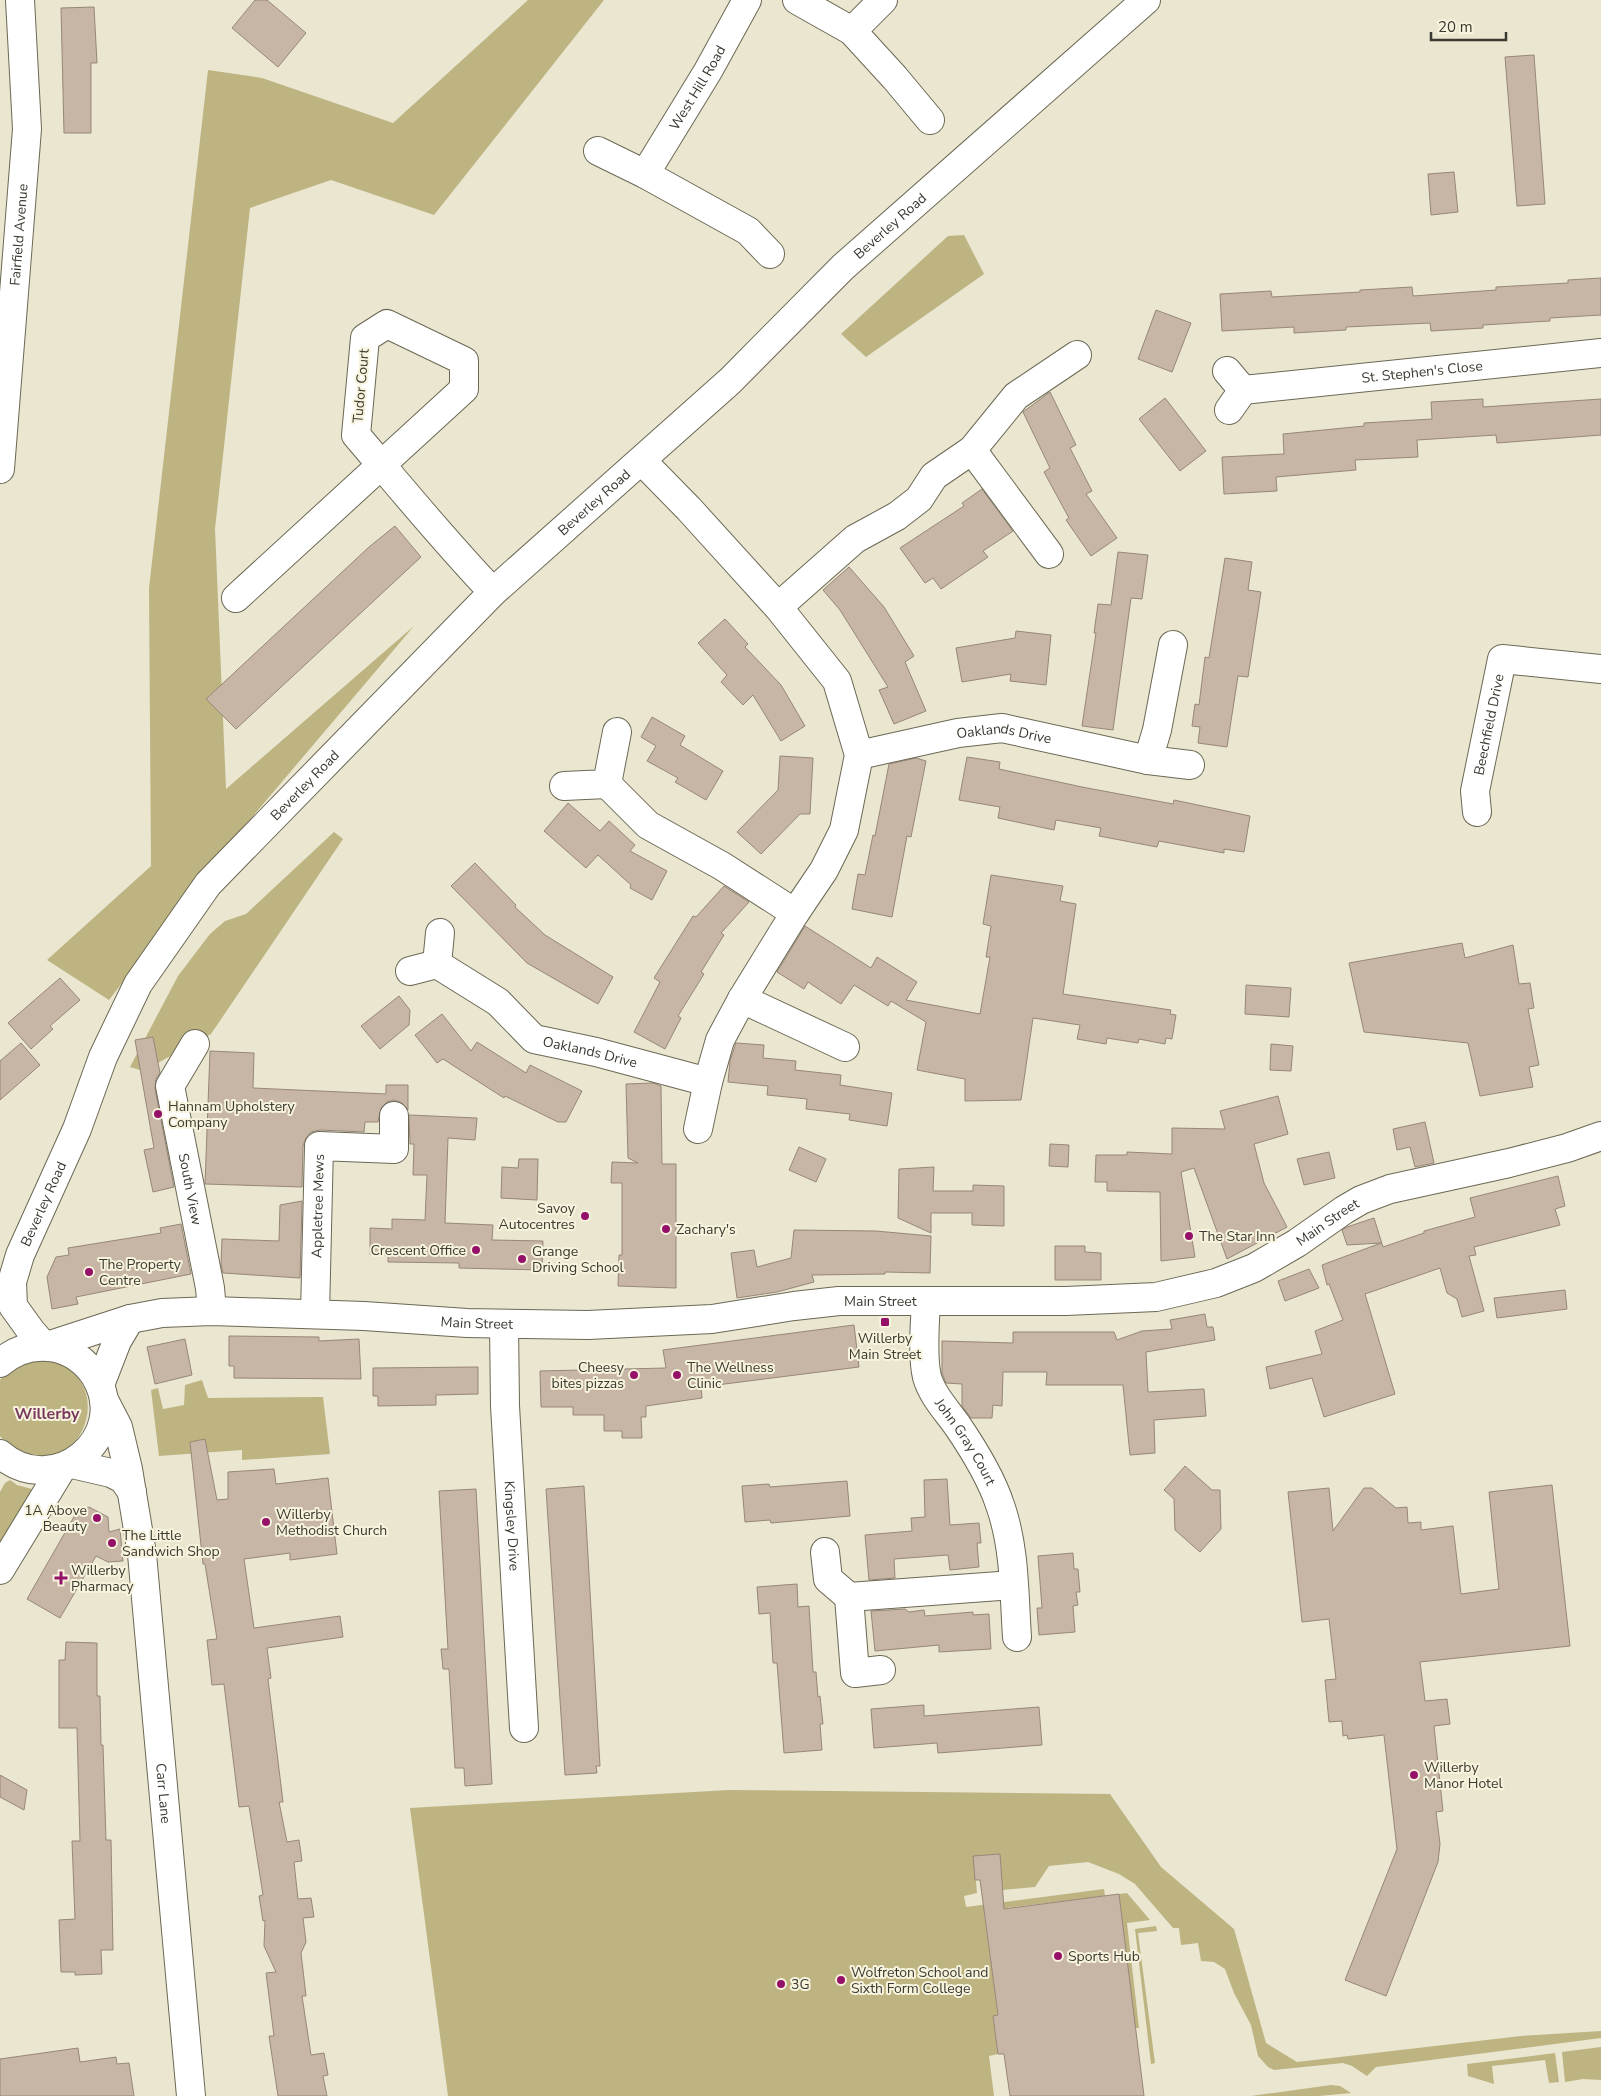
<svg xmlns="http://www.w3.org/2000/svg" width="1601" height="2096" font-family="'Nunito Sans',sans-serif">
  <style>
    .green { fill: #bdb482 }
    .building { fill: #c7b5a5; stroke: #978777 }
    .lines { fill: none; stroke-linecap: round; stroke-linejoin: round }
    .street-casing { stroke: #6b6854; stroke-width: 30 }
    .secondary-casing { stroke: #6b6854; stroke-width: 30 }
    .street { stroke: #fff; stroke-width: 28 }
    .secondary { stroke: #fff; stroke-width: 28 }
    .poi-dot { fill: #951169; stroke: #f7f3dd; stroke-width: 2 }
    .labels { text-anchor: middle; dominant-baseline: central; stroke-width: 4; stroke-linejoin: round; paint-order: stroke }
    .street-label { font-size: 14px; fill: #3b3a31; stroke: #f7f3dd }
    .poi-label { font-size: 14px; fill: #3b3a31; stroke: #f7f3dd; text-anchor: start }
    .quarter-label { font-size: 16px; font-weight: bold; fill: #78395d; stroke: #f7f3dd }
  </style>
  <rect width="100%" height="100%" fill="#eae6d0"/>
  <g class="green">
    <polygon points="528,0 604,0 434,215 331,180 250,208 215,529 226,789 414,626 220,855 109,1000 47,960 151,866 149,588 208,70 262,78 393,123"/>
    <polygon points="964,235 984,274 866,357 841,334 948,236"/>
    <polygon points="334,832 343,839 211,1034 143,1071 130,1067 178,976 210,934 225,921 246,914"/>
    <path d="M 49,1360 C 121,1380 82,1481 21,1452 C 12,1448 6,1444 0,1436 L 0,1380 C 14,1362 28,1361 49,1360 Z"/>
    <polygon points="202,1380 208,1398 323,1397 330,1454 242,1460 242,1450 159,1456 151,1390 158,1388 163,1409 184,1405 185,1385"/>
    <polygon points="10,1480 17,1485 32,1489 32,1497 0,1549 0,1492 5,1483"/>
    <polygon points="729,1790 1110,1794 1161,1867 1234,1929 1266,2043 1297,2062 1521,2036 1601,2031 1601,2038 1376,2067 1367,2076 1352,2066 1343,2063 1274,2070 1268,2067 1258,2056 1251,2025 1234,1993 1225,1969 1214,1962 1201,1961 1198,1943 1181,1945 1179,1928 1173,1928 1135,1884 1119,1874 1088,1862 1049,1866 1035,1887 1003,1890 999,1854 974,1856 977,1893 964,1896 966,1907 988,1904 984,1912 998,2015 993,2016 998,2054 989,2056 994,2096 448,2096 410,1808"/>
    <polygon points="1104,1889 1105,1896 998,1909 997,1903"/>
    <polygon points="1127,1893 1150,1920 1127,1923 1139,2028 1135,2028 1119,1894"/>
    <polygon points="1156,1926 1157,1931 1138,1933 1155,2063 1151,2064 1135,1929"/>
    <polygon points="1601,2047 1601,2080 1583,2079 1565,2082 1562,2052"/>
    <polygon points="1555,2053 1559,2082 1549,2083 1545,2060 1492,2066 1494,2084 1468,2076 1467,2064"/>
    <polygon points="1331,2085 1340,2086 1351,2093 1319,2096 1251,2096"/>
  </g>
  <g class="building">
    <polygon points="255,0 267,0 306,33 278,67 232,28"/>
    <polygon points="94,7 97,63 91,63 91,133 64,133 61,8"/>
    <polygon points="1534,55 1545,204 1517,206 1505,57"/>
    <polygon points="1454,172 1458,212 1431,215 1428,174"/>
    <polygon points="1601,278 1601,315 1550,318 1550,321 1483,325 1483,328 1431,331 1430,323 1346,327 1346,330 1294,333 1294,327 1222,331 1220,294 1271,291 1272,297 1360,292 1360,290 1412,287 1413,296 1496,290 1496,287 1568,283 1568,280"/>
    <polygon points="1156,310 1191,323 1172,372 1138,359"/>
    <polygon points="1050,392 1076,445 1070,448 1092,491 1086,494 1117,538 1091,556 1066,520 1069,518 1044,472 1050,468 1023,412"/>
    <polygon points="1165,398 1206,451 1180,471 1139,419"/>
    <polygon points="1483,399 1483,407 1601,399 1601,435 1497,443 1496,435 1417,440 1418,457 1355,460 1356,470 1276,477 1277,491 1224,494 1222,457 1284,454 1283,434 1364,426 1364,423 1432,419 1431,402"/>
    <polygon points="982,489 1013,531 983,551 988,557 941,589 933,578 925,583 900,548 964,506 962,503"/>
    <polygon points="395,526 421,557 236,729 206,699 369,547"/>
    <polygon points="1118,552 1148,555 1142,599 1131,598 1113,730 1082,726 1096,633 1094,633 1098,604 1111,605"/>
    <polygon points="1225,558 1252,562 1248,590 1261,592 1248,677 1238,676 1227,747 1198,743 1200,727 1192,726 1195,704 1199,705 1205,657 1209,658"/>
    <polygon points="849,567 884,607 914,656 905,662 926,711 894,724 879,690 888,687 840,610 823,590"/>
    <polygon points="725,619 748,644 745,647 781,685 805,726 781,741 753,695 743,705 721,682 727,675 698,643"/>
    <polygon points="1016,631 1051,635 1046,685 1010,681 1011,674 962,682 956,648 1015,638"/>
    <polygon points="652,717 685,736 680,745 723,771 706,800 675,782 678,778 647,761 656,746 641,737"/>
    <polygon points="780,756 813,758 810,814 800,814 761,854 737,832 778,790"/>
    <polygon points="967,757 1000,762 999,769 1082,787 1173,804 1174,800 1250,816 1244,852 1224,849 1224,853 1159,841 1157,847 1099,836 1101,828 1056,820 1054,830 998,818 1000,807 959,800"/>
    <polygon points="916,758 926,761 911,837 907,836 892,917 852,909 858,874 865,875 873,835 875,836 889,764"/>
    <polygon points="568,803 600,831 609,821 635,845 630,851 667,871 652,900 630,888 631,885 598,855 586,868 544,831"/>
    <polygon points="475,863 516,905 515,907 545,935 613,977 598,1004 527,963 451,886"/>
    <polygon points="991,875 1063,886 1060,901 1076,904 1063,994 1171,1010 1170,1014 1176,1015 1172,1039 1166,1038 1165,1044 1139,1039 1138,1043 1107,1038 1106,1044 1077,1039 1080,1025 1033,1018 1021,1100 965,1101 965,1079 917,1070 926,1022 891,1001 888,1006 854,985 841,1004 808,982 804,989 777,972 805,926 871,968 877,957 917,982 906,1000 980,1014 990,957 986,957 991,926 983,924"/>
    <polygon points="724,886 749,902 721,933 724,935 701,972 704,974 678,1016 681,1018 665,1049 634,1032 660,982 654,978 676,943 693,916 696,917"/>
    <polygon points="1462,943 1465,958 1513,945 1519,984 1530,983 1534,1008 1528,1009 1539,1065 1529,1067 1533,1087 1480,1096 1468,1043 1364,1032 1349,963"/>
    <polygon points="60,978 80,1000 50,1026 53,1029 31,1049 8,1023"/>
    <polygon points="1246,985 1291,988 1289,1017 1245,1014"/>
    <polygon points="399,996 410,1010 409,1025 380,1049 361,1026"/>
    <polygon points="442,1014 471,1051 477,1042 526,1073 530,1065 582,1091 566,1122 558,1122 505,1096 504,1098 443,1059 437,1063 415,1035"/>
    <polygon points="153,1037 160,1073 156,1079 155,1089 174,1187 153,1192 144,1150 154,1148 135,1040"/>
    <polygon points="21,1043 40,1065 0,1100 0,1061"/>
    <polygon points="736,1043 764,1045 763,1058 796,1061 795,1070 841,1075 840,1085 892,1093 887,1126 849,1120 850,1114 806,1109 807,1099 767,1095 768,1086 728,1082 730,1061"/>
    <polygon points="1271,1044 1293,1046 1291,1071 1270,1070"/>
    <polygon points="210,1051 254,1053 253,1088 386,1094 386,1085 408,1085 408,1110 402,1103 394,1100 387,1102 381,1108 378,1122 365,1122 364,1132 320,1130 311,1132 306,1138 303,1146 302,1187 205,1184"/>
    <polygon points="653,1083 661,1086 662,1164 676,1164 676,1288 618,1286 619,1255 622,1255 622,1183 611,1183 612,1162 638,1163 628,1158 626,1084"/>
    <polygon points="1278,1096 1288,1134 1254,1144 1264,1183 1287,1227 1227,1259 1194,1168 1181,1172 1195,1257 1161,1261 1160,1192 1107,1191 1107,1182 1095,1182 1096,1155 1127,1155 1127,1152 1172,1154 1172,1128 1225,1129 1220,1111"/>
    <polygon points="409,1115 477,1118 475,1140 448,1138 445,1223 493,1225 492,1240 543,1241 542,1270 459,1268 459,1263 388,1262 388,1255 370,1254 370,1228 392,1229 392,1219 425,1220 427,1175 413,1175 414,1144 410,1144"/>
    <polygon points="1425,1122 1434,1163 1415,1167 1410,1147 1397,1150 1393,1129"/>
    <polygon points="1050,1144 1069,1145 1068,1167 1049,1166"/>
    <polygon points="799,1147 826,1159 816,1182 789,1170"/>
    <polygon points="1329,1152 1335,1178 1304,1185 1297,1159"/>
    <polygon points="519,1159 538,1159 537,1200 501,1198 502,1167 518,1168"/>
    <polygon points="934,1167 933,1191 973,1191 973,1185 1004,1186 1004,1226 972,1225 972,1213 931,1213 931,1233 898,1218 899,1169"/>
    <polygon points="1558,1176 1565,1206 1555,1209 1560,1225 1474,1247 1476,1255 1469,1256 1484,1311 1462,1317 1457,1299 1447,1293 1440,1268 1365,1294 1395,1394 1324,1417 1312,1378 1270,1389 1266,1367 1322,1354 1315,1331 1343,1320 1329,1284 1327,1285 1322,1265 1381,1243 1347,1245 1342,1230 1347,1227 1374,1218 1383,1247 1424,1233 1424,1231 1475,1217 1470,1198"/>
    <polygon points="302,1201 300,1278 223,1273 221,1264 222,1239 279,1241 280,1205"/>
    <polygon points="181,1224 191,1274 76,1297 78,1304 52,1309 47,1277 56,1257 69,1255 68,1248 161,1233 160,1228"/>
    <polygon points="794,1230 876,1231 931,1236 930,1273 885,1272 885,1274 812,1275 814,1282 777,1292 737,1298 731,1253 754,1250 757,1267 791,1258"/>
    <polygon points="1055,1246 1085,1246 1085,1252 1101,1253 1101,1280 1055,1280"/>
    <polygon points="1309,1269 1319,1288 1285,1301 1278,1281"/>
    <polygon points="1565,1290 1567,1309 1497,1318 1494,1298"/>
    <polygon points="1205,1314 1207,1327 1213,1327 1215,1340 1146,1352 1148,1392 1204,1389 1206,1416 1154,1420 1155,1453 1130,1455 1123,1385 1046,1385 1047,1372 1003,1372 1002,1406 993,1405 992,1418 971,1418 962,1406 962,1384 946,1383 942,1373 942,1341 1013,1343 1013,1332 1114,1332 1117,1340 1142,1331 1172,1329 1170,1320"/>
    <polygon points="854,1325 859,1367 701,1387 702,1398 646,1406 646,1417 641,1417 642,1438 622,1438 622,1431 604,1431 604,1415 573,1415 573,1407 541,1407 540,1371 666,1368 663,1350"/>
    <polygon points="229,1336 319,1337 319,1341 359,1339 361,1379 234,1378 234,1366 229,1366"/>
    <polygon points="185,1339 192,1375 155,1384 147,1347"/>
    <polygon points="478,1367 478,1394 436,1395 436,1405 378,1406 378,1396 373,1396 373,1368"/>
    <polygon points="205,1439 217,1500 228,1499 228,1472 274,1469 276,1484 328,1478 337,1554 290,1560 290,1553 244,1559 254,1628 340,1616 343,1637 267,1648 271,1678 268,1679 283,1802 279,1802 287,1842 299,1840 302,1861 294,1862 298,1899 311,1898 314,1917 303,1918 306,1942 301,1953 306,1996 302,1996 311,2055 324,2053 328,2075 323,2076 327,2096 278,2096 269,2036 274,2036 266,1973 276,1972 264,1946 265,1920 263,1921 259,1896 263,1895 249,1806 239,1807 224,1684 212,1685 207,1640 217,1639 205,1564 203,1564 190,1442"/>
    <polygon points="1185,1466 1212,1490 1220,1490 1221,1529 1200,1552 1175,1530 1174,1499 1164,1490"/>
    <polygon points="947,1479 950,1525 979,1523 981,1543 977,1543 979,1567 950,1570 948,1555 894,1559 895,1578 869,1580 865,1535 912,1531 911,1518 925,1517 924,1480"/>
    <polygon points="847,1481 850,1516 771,1523 770,1520 745,1522 742,1486 769,1484 770,1487"/>
    <polygon points="1552,1485 1570,1646 1420,1662 1425,1701 1447,1699 1450,1724 1434,1726 1443,1811 1436,1812 1440,1844 1438,1862 1386,1996 1345,1980 1397,1849 1384,1735 1348,1739 1347,1735 1343,1736 1342,1721 1329,1722 1325,1680 1336,1679 1329,1619 1302,1622 1288,1492 1329,1488 1333,1531 1364,1488 1372,1488 1396,1508 1407,1507 1408,1523 1421,1522 1421,1530 1453,1526 1461,1594 1499,1589 1489,1492"/>
    <polygon points="584,1486 600,1766 596,1766 597,1773 565,1775 546,1489"/>
    <polygon points="476,1489 492,1784 465,1786 464,1768 455,1768 449,1669 443,1669 441,1649 448,1649 439,1491"/>
    <polygon points="89,1507 108,1517 109,1532 120,1529 123,1561 108,1562 96,1556 60,1618 27,1599 75,1515"/>
    <polygon points="1073,1553 1074,1569 1078,1569 1080,1592 1076,1592 1078,1605 1073,1606 1075,1632 1039,1635 1037,1608 1042,1608 1038,1556"/>
    <polygon points="797,1584 798,1607 809,1606 813,1672 816,1672 818,1697 820,1696 823,1724 820,1724 822,1750 784,1753 777,1663 773,1663 770,1613 759,1614 757,1587"/>
    <polygon points="905,1609 909,1612 924,1610 925,1616 973,1612 973,1615 989,1614 991,1649 939,1652 939,1645 875,1651 871,1611"/>
    <polygon points="66,1642 97,1643 97,1696 100,1696 101,1745 103,1745 106,1840 111,1840 113,1950 101,1950 102,1974 75,1975 75,1972 61,1972 59,1920 75,1919 72,1841 80,1841 77,1728 59,1728 59,1660 65,1660"/>
    <polygon points="924,1705 924,1716 1039,1707 1042,1745 938,1753 937,1743 874,1748 871,1709"/>
    <polygon points="0,1775 27,1790 24,1810 0,1797"/>
    <polygon points="1000,1854 1004,1909 1119,1894 1144,2096 1010,2096 1004,2054 998,2054 993,2016 998,2015 980,1880 975,1880 973,1856"/>
    <polygon points="78,2048 80,2062 116,2057 117,2064 129,2063 134,2096 0,2096 0,2059"/>
  </g>
  <g class="lines">
    <defs>
      <g id="street">
        <polyline points="797,0 852,31 895,78 930,120"/>
        <polyline points="852,31 883,0"/>
        <polyline points="598,151 645,174 748,231 770,254"/>
        <path id="s1" d="M 645,174 L 708,71 L 747,0"/>
        <polyline points="1227,371 1243,390 1229,410"/>
        <path id="s2" d="M 1243,390 L 1601,353"/>
        <polyline points="972,450 1049,554"/>
        <polyline points="642,461 689,509 778,607 837,681 859,755 844,830 824,870 795,913 742,999 720,1040 708,1082 698,1129"/>
        <path id="s3" d="M 0,469 L 27,129 L 20,0"/>
        <path d="M 236,598 L 464,389 L 464,361 L 387,324 L 365,338 L 356,435 C 401,488 445,542 493,592"/>
        <polyline points="778,607 855,539 897,516 919,499 934,476 972,450 1016,396 1077,355"/>
        <path id="s4" d="M 859,755 L 958,733 L 1002,728 L 1148,760 L 1190,765"/>
        <polyline points="1148,760 1157,730 1173,645"/>
        <polyline points="607,784 648,825 722,866 795,913"/>
        <polyline points="564,786 607,784 617,732"/>
        <path id="s5" d="M 1477,812 L 1475,791 L 1502,659 L 1601,669"/>
        <path id="s6" d="M 437,964 L 498,1002 L 534,1039 L 596,1052 L 708,1082"/>
        <polyline points="410,971 437,964 440,933"/>
        <polyline points="742,999 845,1047"/>
        <path id="s7" d="M 195,1044 L 170,1086 L 210,1288 L 212,1311"/>
        <path id="s8" d="M 926,1301 C 925,1322 922,1357 927,1377 C 932,1395 947,1411 957,1425 C 974,1450 991,1477 1000,1505 C 1015,1547 1014,1593 1017,1637"/>
        <path id="s9" d="M 315,1314 L 319,1146 L 394,1149 L 394,1116"/>
        <path id="s10" d="M 504,1324 L 505,1406 L 524,1728"/>
        <path id="s11" d="M 47,1346 L 130,1319 L 162,1313 L 212,1311 L 364,1316 L 467,1323 L 588,1325 L 712,1319 L 794,1306 L 839,1301 L 1066,1301 L 1156,1297 L 1216,1283 L 1254,1268 L 1297,1243 L 1344,1210 L 1361,1200 L 1390,1189 L 1509,1163 L 1567,1148 L 1601,1136"/>
        <polyline points="100,1385 117,1341 130,1319"/>
        <polyline points="825,1552 828,1579 849,1597 1013,1585"/>
        <polyline points="849,1597 855,1673 881,1670"/>
      </g>
      <g id="secondary">
        <path id="s12" d="M 44,1346 L 31,1331 L 13,1306 L 12,1282 L 20,1255 L 77,1129 L 103,1057 L 138,984 L 208,884 L 493,592 L 730,381 L 843,267 L 1146,0"/>
        <path d="M 0,1363 C 16,1349 35,1344 56,1348 C 72,1352 86,1362 95,1376 C 132,1437 54,1501 0,1454"/>
        <path id="s13" d="M 104,1400 L 118,1427 L 128,1469 L 142,1554 L 191,2096"/>
        <polyline points="72,1464 111,1473 123,1479 132,1492"/>
        <polyline points="0,1570 62,1468"/>
      </g>
    </defs>
    <use href="#street" class="street-casing"/>
    <use href="#secondary" class="secondary-casing"/>
    <use href="#street" class="street"/>
    <use href="#secondary" class="secondary"/>
  </g>
  <g class="poi-dot">
    <circle cx="158" cy="1114" r="5"/>
    <circle cx="585" cy="1216" r="5"/>
    <circle cx="666" cy="1229" r="5"/>
    <circle cx="1189" cy="1236" r="5"/>
    <circle cx="476" cy="1250" r="5"/>
    <circle cx="522" cy="1259" r="5"/>
    <circle cx="89" cy="1272" r="5"/>
    <rect x="880" y="1317" width="10" height="10" rx="2.5"/>
    <circle cx="634" cy="1375" r="5"/>
    <circle cx="677" cy="1375" r="5"/>
    <circle cx="97" cy="1518" r="5"/>
    <circle cx="266" cy="1522" r="5"/>
    <circle cx="112" cy="1543" r="5"/>
    <path d="M58.5 1570.5h5v5h5v5h-5v5h-5v-5h-5v-5h5z"/>
    <circle cx="1414" cy="1775" r="5"/>
    <circle cx="1058" cy="1956" r="5"/>
    <circle cx="841" cy="1980" r="5"/>
    <circle cx="781" cy="1984" r="5"/>
  </g>
  <g class="labels">
    <g class="street-label">
      <text stroke="none"><textPath href="#s1" startOffset="101">West Hill Road</textPath></text>
      <text stroke="none"><textPath href="#s12" startOffset="1469">Beverley Road</textPath></text>
      <text stroke="none"><textPath href="#s3" startOffset="235">Fairfield Avenue</textPath></text>
      <text stroke="none"><textPath href="#s2" startOffset="180">St. Stephen's Close</textPath></text>
      <text transform="translate(361 386) rotate(-85)">Tudor Court</text>
      <text stroke="none"><textPath href="#s12" startOffset="1064">Beverley Road</textPath></text>
      <text stroke="none"><textPath href="#s5" startOffset="89">Beechfield Drive</textPath></text>
      <text stroke="none"><textPath href="#s4" startOffset="148">Oaklands Drive</textPath></text>
      <text stroke="none"><textPath href="#s12" startOffset="659">Beverley Road</textPath></text>
      <text stroke="none"><textPath href="#s6" startOffset="181">Oaklands Drive</textPath></text>
      <text stroke="none"><textPath href="#s7" startOffset="154">South View</textPath></text>
      <text stroke="none"><textPath href="#s12" startOffset="159">Beverley Road</textPath></text>
      <text stroke="none"><textPath href="#s9" startOffset="108">Appletree Mews</textPath></text>
      <text stroke="none"><textPath href="#s11" startOffset="1305">Main Street</textPath></text>
      <text stroke="none"><textPath href="#s11" startOffset="840">Main Street</textPath></text>
      <text stroke="none"><textPath href="#s11" startOffset="435">Main Street</textPath></text>
      <text stroke="none"><textPath href="#s8" startOffset="152">John Gray Court</textPath></text>
      <text stroke="none"><textPath href="#s10" startOffset="202">Kingsley Drive</textPath></text>
      <text stroke="none"><textPath href="#s13" startOffset="400">Carr Lane</textPath></text>
    </g>
    <g class="poi-label">
      <text x="168" y="1106">Hannam Upholstery<tspan x="168" dy="16">Company</tspan></text>
      <text x="575" y="1208" text-anchor="end">Savoy<tspan x="575" dy="16">Autocentres</tspan></text>
      <text x="676" y="1229">Zachary's</text>
      <text x="1199" y="1236">The Star Inn</text>
      <text x="466" y="1250" text-anchor="end">Crescent Office</text>
      <text x="532" y="1251">Grange<tspan x="532" dy="16">Driving School</tspan></text>
      <text x="99" y="1264">The Property<tspan x="99" dy="16">Centre</tspan></text>
      <text x="885" y="1338" text-anchor="middle">Willerby<tspan x="885" dy="16">Main Street</tspan></text>
      <text x="624" y="1367" text-anchor="end">Cheesy<tspan x="624" dy="16">bites pizzas</tspan></text>
      <text x="687" y="1367">The Wellness<tspan x="687" dy="16">Clinic</tspan></text>
      <text x="87" y="1510" text-anchor="end">1A Above<tspan x="87" dy="16">Beauty</tspan></text>
      <text x="276" y="1514">Willerby<tspan x="276" dy="16">Methodist Church</tspan></text>
      <text x="122" y="1535">The Little<tspan x="122" dy="16">Sandwich Shop</tspan></text>
      <text x="71" y="1570">Willerby<tspan x="71" dy="16">Pharmacy</tspan></text>
      <text x="1424" y="1767">Willerby<tspan x="1424" dy="16">Manor Hotel</tspan></text>
      <text x="1068" y="1956">Sports Hub</text>
      <text x="851" y="1972">Wolfreton School and<tspan x="851" dy="16">Sixth Form College</tspan></text>
      <text x="791" y="1984">3G</text>
    </g>
    <g class="quarter-label">
      <text x="47" y="1414">Willerby</text>
    </g>
  </g>
  <path d="M1431 32v8h75v-8" fill="none" stroke="#3b3a31" stroke-width="2.5"/>
  <text x="1438" y="32" font-size="15" fill="#3b3a31" stroke="#f7f3dd" stroke-width="4" paint-order="stroke">20 m</text>
</svg>
